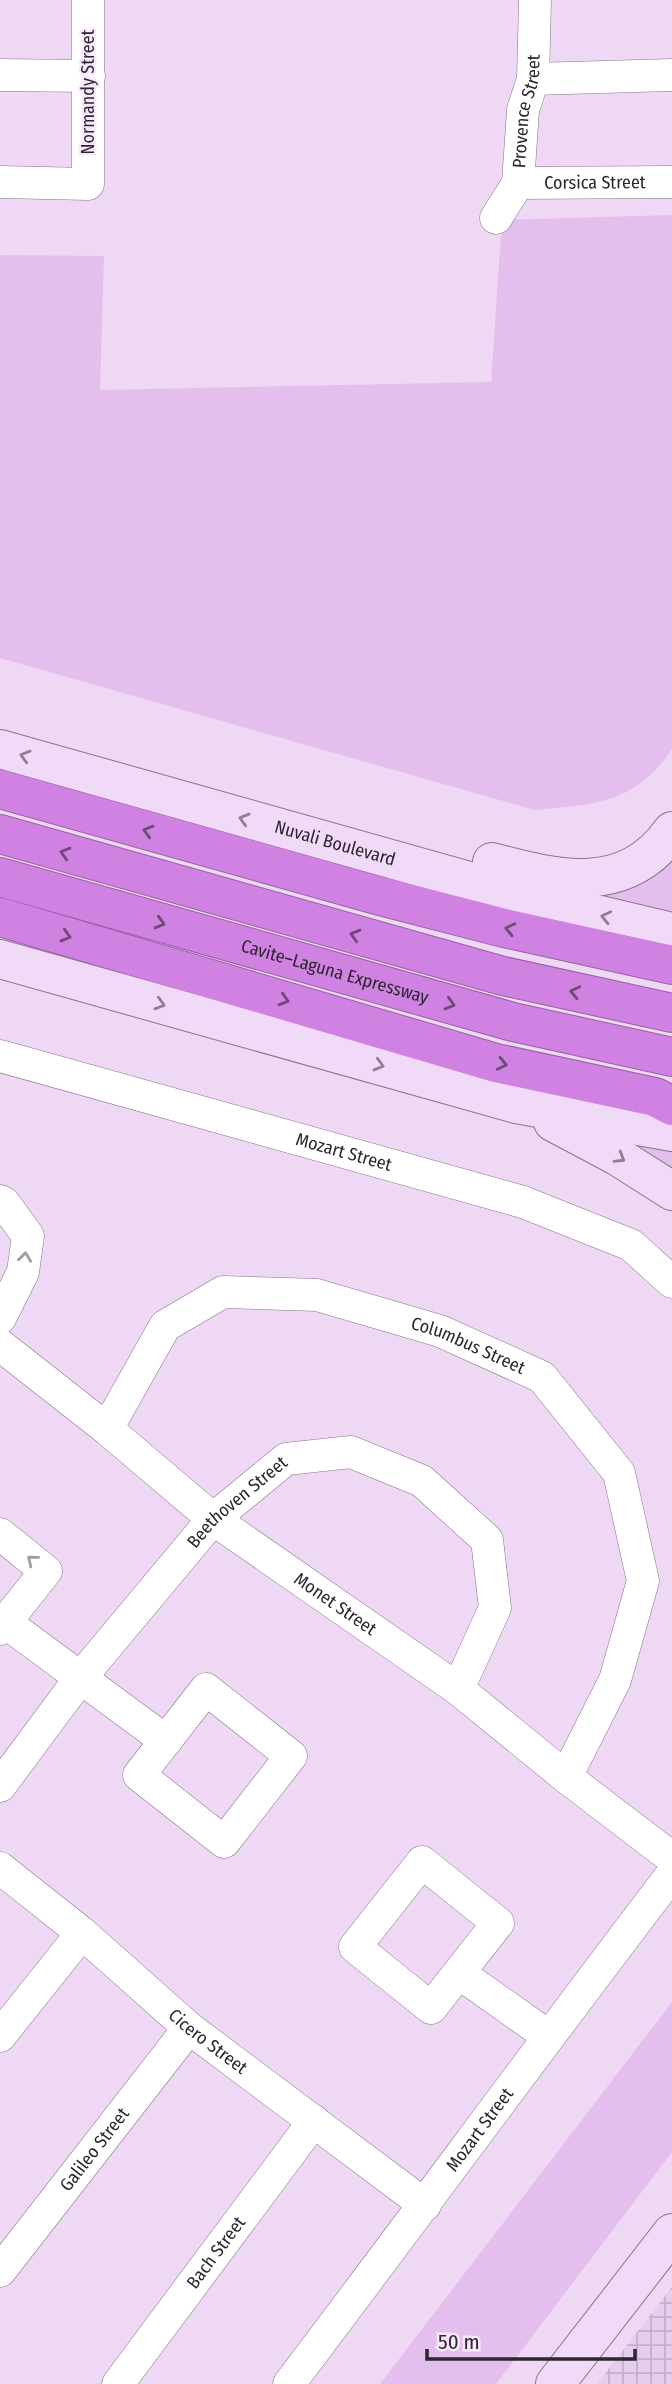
<svg xmlns="http://www.w3.org/2000/svg" width="672" height="2384" font-family="'Fira Sans Condensed',sans-serif">
  <style>
    .industrial { fill: url(#industrial-grid) }
    .grass { fill: #e4bfed }
    .lines { fill: none; stroke-linecap: round; stroke-linejoin: round }
    .minor-casing { stroke: #87748c; stroke-width: 33 }
    .secondary-casing { stroke: #87748c; stroke-width: 40 }
    .motorway-casing { stroke: #9761a4; stroke-width: 40 }
    .minor { stroke: #fff; stroke-width: 32 }
    .secondary { stroke: #f1daf7; stroke-width: 38 }
    .motorway { stroke: #d082e3; stroke-width: 38 }
    .oneway { stroke: #8f8093 }
    .oneway2 { stroke: #6e4a77 }
    .oneway3 { stroke: #a09da1 }
    .labels { text-anchor: middle; dominant-baseline: central; stroke-width: 5; stroke-linejoin: round; paint-order: stroke }
    .street-label { font-size: 18px; fill: #2d252f; stroke: #f9e7fd }
  </style>
  <defs>
    <pattern id="industrial-grid" width="8" height="8" patternUnits="userSpaceOnUse" patternTransform="scale(1.75)"><rect width="8" height="8" fill="#e6cced"/><path d="M0 4h8M4 0v8" fill="none" stroke="#c6afcc"/></pattern>
  </defs>
  <rect width="100%" height="100%" fill="#eed8f3"/>
  <polygon class="industrial" points="672,2287 672,2384 597,2384"/>
  <g class="grass">
    <path d="M 672,215 L 672,749 C 635,804 596,804 535,810 L 0,658 L 0,255 L 104,256 L 100,390 L 491,382 L 502,220 Z"/>
    <polygon points="672,853 672,913 563,891"/>
    <polygon points="605,1138 672,1149 672,1174"/>
    <polygon points="672,2002 672,2152 496,2384 380,2384"/>
  </g>
  <g class="lines">
    <defs>
      <g id="minor">
        <polyline points="0,75 89,76"/>
        <polyline points="533,79 672,75"/>
        <polyline points="0,182 88,184 88,0"/>
        <path id="s1" d="M 518,183 L 672,182"/>
        <path id="s2" d="M 496,218 L 518,183 L 523,110 L 533,79 L 535,0"/>
        <path id="s3" d="M 0,1056 L 523,1202 L 631,1245 L 672,1282"/>
        <polyline points="0,1201 4,1203 28,1236 23,1272 0,1318"/>
        <path id="s4" d="M 0,1345 L 107,1429 L 213,1519 L 458,1689 L 566,1777 L 672,1858"/>
        <path id="s5" d="M 107,1429 L 165,1326 L 223,1292 L 317,1295 L 440,1331 L 542,1377 L 619,1473 L 643,1581 L 615,1680 L 566,1777"/>
        <polyline points="0,1534 46,1571 0,1629"/>
        <polyline points="5,1622 166,1741"/>
        <polygon points="206,1689 291,1756 224,1842 139,1775"/>
        <path id="s6" d="M 0,1786 L 81,1677 L 213,1519 L 286,1459 L 351,1452 L 422,1481 L 487,1540 L 495,1608 L 458,1689"/>
        <polygon points="422,1862 498,1923 431,2008 355,1947"/>
        <path id="s7" d="M 0,1868 L 82,1933 L 189,2028 L 425,2205"/>
        <polyline points="459,1973 548,2036"/>
        <polyline points="0,2036 82,1933"/>
        <path id="s8" d="M 0,2271 L 189,2028"/>
        <path id="s9" d="M 118,2384 L 314,2121"/>
        <path id="s10" d="M 289,2384 C 417,2215 543,2043 672,1874"/>
      </g>
      <g id="secondary">
        <path id="s11" d="M 0,749 L 537,900 L 672,932"/>
        <path d="M 492,862 C 558,880 626,896 672,831"/>
        <polyline points="0,959 516,1104 672,1132"/>
        <polyline points="553,1122 617,1156 672,1191"/>
        <polyline points="555,2384 672,2233"/>
      </g>
      <g id="motorway">
        <polyline points="0,789 380,896 504,928 672,965"/>
        <polyline points="0,834 503,976 672,1013"/>
        <path id="s12" d="M 0,877 L 513,1022 L 672,1057"/>
        <polyline points="0,917 496,1063 655,1097 672,1106"/>
      </g>
    </defs>
    <use href="#minor" class="minor-casing"/>
    <use href="#secondary" class="secondary-casing"/>
    <use href="#motorway" class="motorway-casing"/>
    <use href="#minor" class="minor"/>
    <use href="#secondary" class="secondary"/>
    <use href="#motorway" class="motorway"/>
  </g>
  <defs><path id="oneway-chevron" d="M-2-3.5L2.5 0L-2 3.5" fill="none" stroke-width="1.6" stroke-linecap="round" stroke-linejoin="round" transform="scale(1.75)"/></defs>
  <g class="oneway">
    <use href="#oneway-chevron" transform="translate(25 756) rotate(-164)"/>
    <use href="#oneway-chevron" transform="translate(244 819) rotate(-164)"/>
    <use href="#oneway-chevron" transform="translate(606 917) rotate(-167)"/>
    <use href="#oneway-chevron" transform="translate(160 1004) rotate(16)"/>
    <use href="#oneway-chevron" transform="translate(379 1065) rotate(16)"/>
    <use href="#oneway-chevron" transform="translate(620 1158) rotate(31)"/>
  </g>
  <g class="oneway2">
    <use href="#oneway-chevron" transform="translate(148 831) rotate(-164)"/>
    <use href="#oneway-chevron" transform="translate(65 853) rotate(-164)"/>
    <use href="#oneway-chevron" transform="translate(160 923) rotate(16)"/>
    <use href="#oneway-chevron" transform="translate(510 929) rotate(-167)"/>
    <use href="#oneway-chevron" transform="translate(355 935) rotate(-164)"/>
    <use href="#oneway-chevron" transform="translate(66 936) rotate(16)"/>
    <use href="#oneway-chevron" transform="translate(575 992) rotate(-167)"/>
    <use href="#oneway-chevron" transform="translate(284 1000) rotate(17)"/>
    <use href="#oneway-chevron" transform="translate(450 1004) rotate(16)"/>
    <use href="#oneway-chevron" transform="translate(502 1064) rotate(13)"/>
  </g>
  <g class="oneway3">
    <use href="#oneway-chevron" transform="translate(25 1257) rotate(-83)"/>
    <use href="#oneway-chevron" transform="translate(32 1560) rotate(-141)"/>
  </g>
  <g class="labels">
    <g class="street-label">
      <text transform="translate(88 92) rotate(-90)">Normandy Street</text>
      <text stroke="none"><textPath href="#s2" startOffset="114">Provence Street</textPath></text>
      <text stroke="none"><textPath href="#s1" startOffset="77">Corsica Street</textPath></text>
      <text stroke="none"><textPath href="#s11" startOffset="348">Nuvali Boulevard</textPath></text>
      <text stroke="none"><textPath href="#s12" startOffset="348">Cavite–Laguna Expressway</textPath></text>
      <text stroke="none"><textPath href="#s3" startOffset="357">Mozart Street</textPath></text>
      <text stroke="none"><textPath href="#s5" startOffset="439">Columbus Street</textPath></text>
      <text stroke="none"><textPath href="#s6" startOffset="371">Beethoven Street</textPath></text>
      <text stroke="none"><textPath href="#s4" startOffset="424">Monet Street</textPath></text>
      <text stroke="none"><textPath href="#s7" startOffset="271">Cicero Street</textPath></text>
      <text stroke="none"><textPath href="#s10" startOffset="318">Mozart Street</textPath></text>
      <text stroke="none"><textPath href="#s8" startOffset="154">Galileo Street</textPath></text>
      <text stroke="none"><textPath href="#s9" startOffset="164">Bach Street</textPath></text>
    </g>
  </g>
  <path d="M427 2349v10h208v-10" fill="none" stroke="#2d252f" stroke-width="3.5"/>
  <text x="438" y="2349" font-size="21" fill="#2d252f" stroke="#f9e7fd" stroke-width="5" paint-order="stroke">50 m</text>
</svg>
